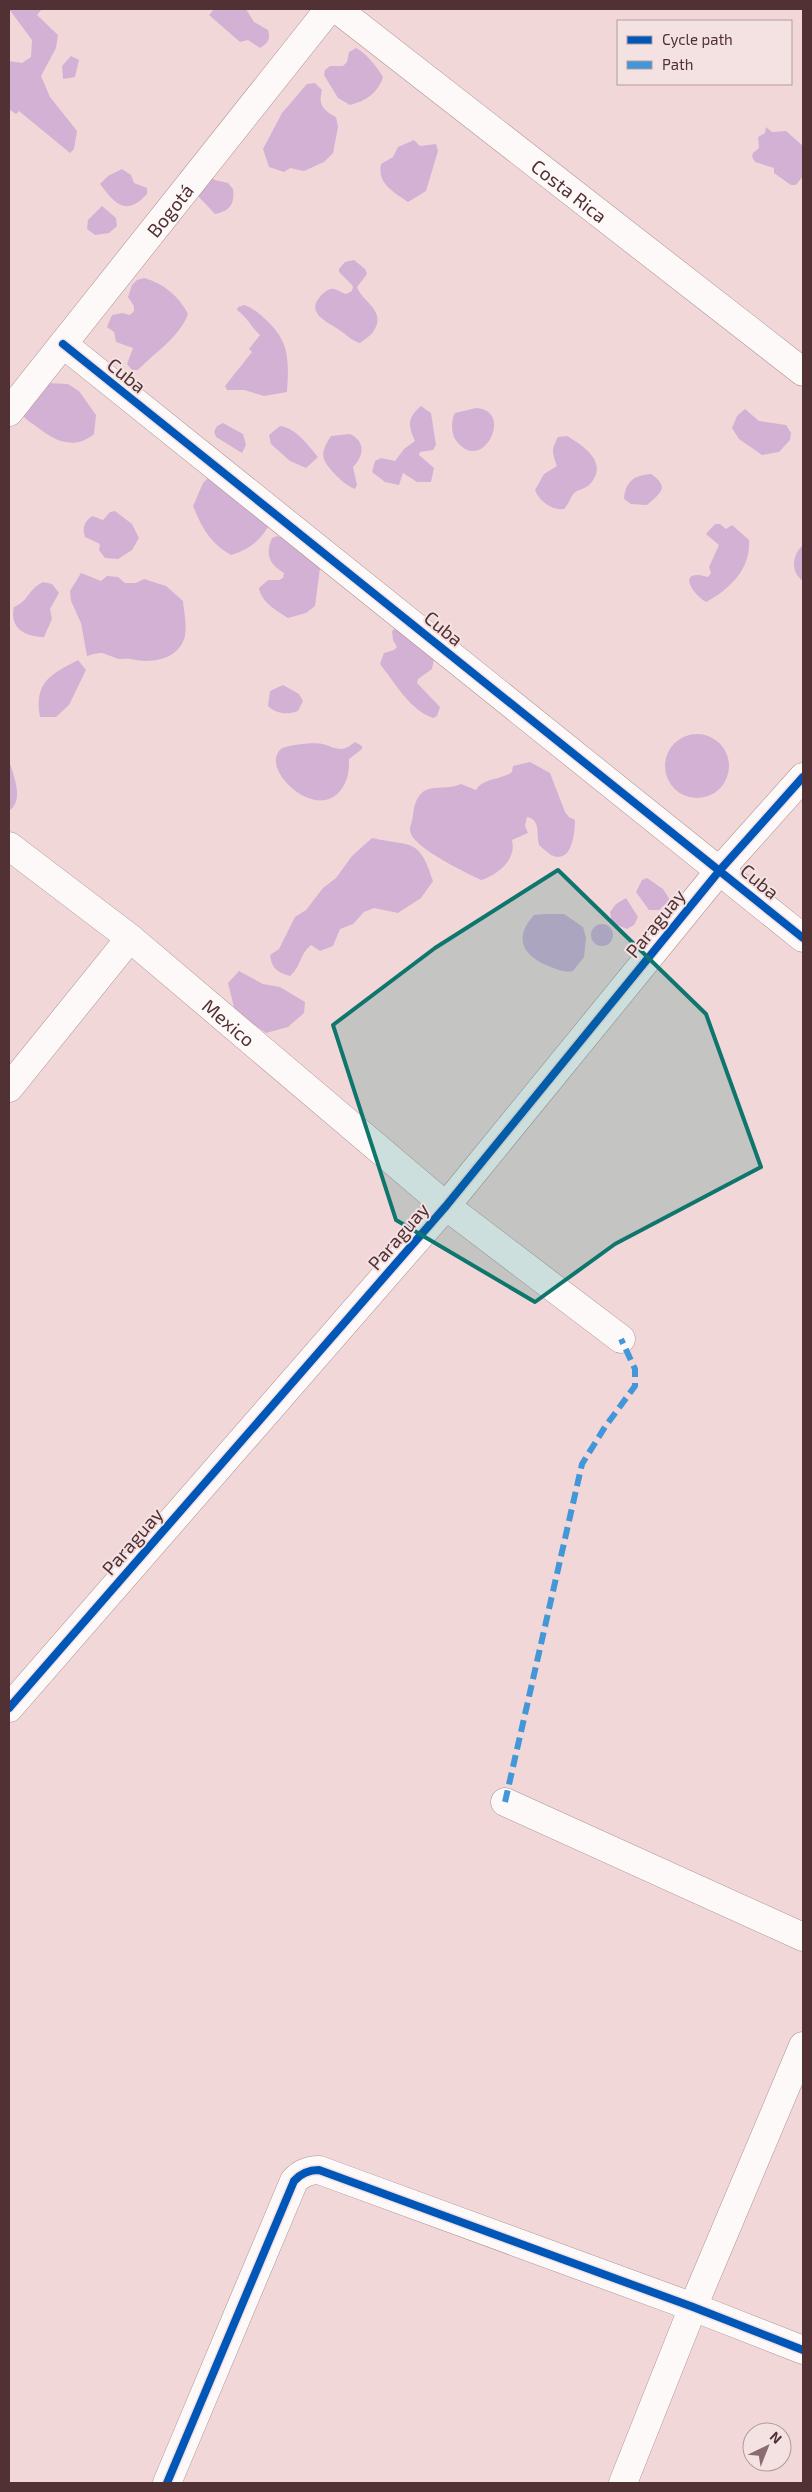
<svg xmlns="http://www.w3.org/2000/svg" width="812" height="2492" font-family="'Exo 2',sans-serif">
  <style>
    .forest { fill: #d3b1d4 }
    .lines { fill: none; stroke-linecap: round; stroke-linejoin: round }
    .minor-casing { stroke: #ac9295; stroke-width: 29 }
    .tertiary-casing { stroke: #ac9295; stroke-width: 29 }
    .minor { stroke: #fdf9f9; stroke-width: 28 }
    .tertiary { stroke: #fdf9f9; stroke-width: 28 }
    .quiet { stroke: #4297d8; stroke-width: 6; stroke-dasharray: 12 6; stroke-linecap: butt }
    .cycleway-casing { stroke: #f4e2e3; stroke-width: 11 }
    .cycleway { stroke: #0057b8; stroke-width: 8 }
    .marked { fill: #0f766e; fill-opacity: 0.2; stroke: #0f766e; stroke-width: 4; stroke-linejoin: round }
    .labels { text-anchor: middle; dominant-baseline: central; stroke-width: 4; stroke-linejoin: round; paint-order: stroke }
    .street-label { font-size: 19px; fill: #523134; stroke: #f4e2e3 }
  </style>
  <rect width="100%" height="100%" fill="#f2d7d9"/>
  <g class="forest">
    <polygon points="9,9 42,9 37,15 58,35 56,48 41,76 50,97 77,131 74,149 70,153 19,111 16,114 9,109 9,61 22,63 31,57 32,40"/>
    <path d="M 214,9 L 246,9 L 254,22 L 268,30 C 271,39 268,43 260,48 L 248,40 L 240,42 L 209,15 Z"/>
    <path d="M 356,48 C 365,52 378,68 383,77 C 378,93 366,101 350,105 L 338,98 L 324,75 L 325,70 L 330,66 L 343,66 L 347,62 L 349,52 Z"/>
    <polygon points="71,56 79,60 75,77 63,79 62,66"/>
    <path d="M 315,83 L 322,90 C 318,105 323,110 336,117 L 338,127 L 333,153 L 324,162 L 304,171 L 290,168 L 284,172 L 269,167 L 263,149 L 282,113 L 307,84 Z"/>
    <polygon points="766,127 772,132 786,131 803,146 803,176 796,185 791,185 774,173 774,168 755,162 752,157 753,153 759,148 758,137 765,133"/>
    <path d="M 414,140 L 420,146 L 436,144 L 438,151 L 426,191 L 408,202 C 394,192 377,184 381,164 L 393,157 L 398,147 Z"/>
    <path d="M 194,164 L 215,180 L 228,183 L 233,189 C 235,204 230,211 215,214 L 198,196 L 177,181 C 180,170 184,167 194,164 Z"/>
    <path d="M 122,169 L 131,175 L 134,183 L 147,188 L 147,194 C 126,217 115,204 100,184 L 108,176 Z"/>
    <polygon points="102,206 116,218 117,226 109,233 95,235 87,229 88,220"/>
    <path d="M 354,260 L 365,269 L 367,274 L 357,287 C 362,302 388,311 373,332 C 370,336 364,340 360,343 C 350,340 346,334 338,329 C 329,323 306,313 319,298 C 322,294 326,290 331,289 C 336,288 341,293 346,294 L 352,291 L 353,286 L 339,272 L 339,269 L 345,262 Z"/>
    <path d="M 144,278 C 163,283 179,296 188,314 C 179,338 155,352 138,370 L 132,370 L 127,364 L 133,348 L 116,342 L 114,332 L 107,327 L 112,315 L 122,313 L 130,315 L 134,311 L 134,306 L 128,297 L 132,285 L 137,280 Z"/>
    <path d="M 244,305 C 253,308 257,312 264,318 C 290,341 289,359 287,392 L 264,396 L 244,390 L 227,390 L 225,386 L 252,352 L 249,349 L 260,335 C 251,327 248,318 237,310 L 238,307 Z"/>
    <path d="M 47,383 L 68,384 L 79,391 L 96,415 L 94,434 C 72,452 52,439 33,424 C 27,420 25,419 22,413 Z"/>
    <path d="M 421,406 L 431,413 L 436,445 L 433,450 L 420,452 L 419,455 L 434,468 L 431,482 L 417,482 L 403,473 L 399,485 L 385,482 L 372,472 L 375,461 L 381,458 L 395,461 L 404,449 L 415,441 C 408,425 407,418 421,406 Z"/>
    <path d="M 476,408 C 516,410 481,478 455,439 C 451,432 451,420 455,413 Z"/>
    <polygon points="745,409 759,421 786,425 791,433 790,440 779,452 762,455 739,439 732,428 737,416"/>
    <polygon points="223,423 243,434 246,445 242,453 216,437 214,432 217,426"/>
    <path d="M 280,426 C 296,428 308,445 318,457 L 306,468 L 290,461 L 271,444 L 269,435 Z"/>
    <path d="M 350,434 C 366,442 364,456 353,467 L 357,485 L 355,489 C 344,485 328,469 324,459 C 321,452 327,442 331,436 Z"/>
    <path d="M 567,436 C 584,446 608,462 591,483 C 586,489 579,489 574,493 C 570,498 569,504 564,509 C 553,511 539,501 535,490 L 544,474 L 557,466 C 552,452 551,450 558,437 Z"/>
    <path d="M 651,474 C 670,487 661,493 647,505 L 631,504 L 624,499 C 625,482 634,475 651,474 Z"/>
    <path d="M 211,475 L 272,520 C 262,539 251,549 231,555 C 210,543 202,528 193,506 L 203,483 Z"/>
    <path d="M 115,511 L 132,524 L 139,538 L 132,550 L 118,559 L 105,558 L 99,550 L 100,544 L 85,537 C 82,528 84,522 92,516 L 103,520 L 110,512 Z"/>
    <path d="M 715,524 L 720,524 L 726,529 L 732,525 L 749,540 C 751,569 730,589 706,602 C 689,591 678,568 708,577 L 711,573 L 709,567 L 719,545 L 706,534 Z"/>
    <path d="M 277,536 L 286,539 L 320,568 L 315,606 L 306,613 L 288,618 C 277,611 261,602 259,588 L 268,580 L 279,580 L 283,578 L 284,573 C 269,564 265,554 272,538 Z"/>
    <path d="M 803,545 L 803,581 C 790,572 792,555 803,545 Z"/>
    <path d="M 81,573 L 101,581 L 107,576 L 118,577 L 125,583 L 136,583 L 144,579 L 166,586 L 183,601 C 184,612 187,625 185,636 C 179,660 151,664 131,659 C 126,658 120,660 116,658 C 99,653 106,651 87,656 L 81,623 L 71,601 L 70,591 Z"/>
    <path d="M 43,582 L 52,584 L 59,593 L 50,609 L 52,619 L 44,637 C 25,637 9,628 14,607 C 30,600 26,591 43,582 Z"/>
    <path d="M 398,627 L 435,654 L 432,669 L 418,679 L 417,683 L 440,707 L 437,716 L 433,718 C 410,710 395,683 380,664 L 384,653 L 394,650 L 397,647 L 393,640 L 392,631 Z"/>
    <path d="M 78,660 L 86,670 L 69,705 L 56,717 L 40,717 C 34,682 50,675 78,660 Z"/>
    <path d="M 283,685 L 299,694 L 303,701 L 298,711 C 288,715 276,714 268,706 L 270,691 Z"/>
    <circle cx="697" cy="766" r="32"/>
    <path d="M 355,742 L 362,746 L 362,749 L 349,759 C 349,766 349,772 347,778 C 328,834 256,770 281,749 C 287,745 314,742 322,744 C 328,745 335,749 341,749 C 346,749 351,745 355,742 Z"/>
    <path d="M 9,760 C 13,775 25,800 9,811 Z"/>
    <path d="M 530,762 L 550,773 L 565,812 L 569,817 L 575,820 C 575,833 572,865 551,855 C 547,852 542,848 539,845 C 536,833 541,820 527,817 L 525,826 L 528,833 L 512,840 C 517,860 497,875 481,880 C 465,872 418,850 411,834 C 408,827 413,822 413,815 C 414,806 416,797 424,791 C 434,785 449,790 461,784 L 476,790 C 483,778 501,780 512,772 L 513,766 Z"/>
    <path d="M 372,838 C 410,847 419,836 433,881 L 421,898 L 398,913 L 374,908 L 364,912 L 353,924 L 340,929 L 333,946 L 320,951 L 311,945 C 299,955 302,965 290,976 C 277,972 272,969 270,955 L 279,949 L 295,917 L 306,910 L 323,888 L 336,878 L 352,856 Z"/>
    <polygon points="647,878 663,889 670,900 659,910 649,910 636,892 642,880"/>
    <polygon points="626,898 638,917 634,925 627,929 612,923 610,912 616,904"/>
    <path d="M 545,914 L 564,914 L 583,927 L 586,938 L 584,957 L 573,971 C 565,973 559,970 551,967 C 524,957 512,939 534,915 Z"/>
    <circle cx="602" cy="935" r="11"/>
    <polygon points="239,971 263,984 280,987 305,1002 304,1013 288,1027 266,1033 235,1011 228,983"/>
  </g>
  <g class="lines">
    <defs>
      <g id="minor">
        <path id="s1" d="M 337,9 L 803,372"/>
        <polyline points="63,344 803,938"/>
        <path id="s2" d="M 9,846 L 130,938 L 446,1206 L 621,1339"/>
        <polyline points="9,1088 130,938"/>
        <polyline points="9,1708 446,1206 720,870 803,777"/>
        <polyline points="505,1802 803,1937"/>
        <path d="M 167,2483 L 294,2181 C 301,2173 309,2170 319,2170 L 693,2307 L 803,2350"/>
        <polyline points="623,2483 693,2307 803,2046"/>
      </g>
      <g id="tertiary">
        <path id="s3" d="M 9,412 L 329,9"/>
      </g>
    </defs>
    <use href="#minor" class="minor-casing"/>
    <use href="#tertiary" class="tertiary-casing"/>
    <use href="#minor" class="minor"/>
    <use href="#tertiary" class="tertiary"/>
    <polyline class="quiet" points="505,1802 582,1464 605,1427 635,1386 635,1369 621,1339"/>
    <defs>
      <g id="cycleway">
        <polyline points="63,344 803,938"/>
        <polyline points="9,1708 446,1206 720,870 803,777"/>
        <path d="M 167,2483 L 294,2181 C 301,2173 309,2170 319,2170 L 693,2307 L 803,2350"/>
      </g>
    </defs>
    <use href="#cycleway" class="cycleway-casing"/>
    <use href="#cycleway" class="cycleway"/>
  </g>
  <path class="marked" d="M 558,870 L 706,1014 L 761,1167 L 615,1244 L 535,1302 L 396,1220 L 333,1025 L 435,948 Z"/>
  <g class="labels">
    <g class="street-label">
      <text stroke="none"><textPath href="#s1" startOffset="295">Costa Rica</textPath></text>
      <text stroke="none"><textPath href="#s3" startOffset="258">Bogotá</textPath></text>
      <text transform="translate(127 375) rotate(39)">Cuba</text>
      <text transform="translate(444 628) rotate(39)">Cuba</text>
      <text transform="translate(760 881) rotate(40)">Cuba</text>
      <text transform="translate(655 923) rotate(-51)">Paraguay</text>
      <text stroke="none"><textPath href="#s2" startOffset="282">Mexico</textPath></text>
      <text transform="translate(398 1236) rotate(-49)">Paraguay</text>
      <text transform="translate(132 1541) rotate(-49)">Paraguay</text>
    </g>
  </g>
  <rect width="812" height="2492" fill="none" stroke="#523134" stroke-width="20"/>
  <rect x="617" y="20" width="175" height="65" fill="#f4e2e3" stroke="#b39b9d"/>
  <rect x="627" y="36" width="25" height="8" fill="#0057b8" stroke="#b39b9d"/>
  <text x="662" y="45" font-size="15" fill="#523134">Cycle path</text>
  <rect x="627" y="61" width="25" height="8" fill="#4297d8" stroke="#b39b9d"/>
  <text x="662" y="70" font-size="15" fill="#523134">Path</text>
  <g transform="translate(767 2447) rotate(43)"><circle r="24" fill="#f4e2e3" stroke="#b39b9d"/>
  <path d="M0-4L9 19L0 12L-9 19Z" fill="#8a6b6e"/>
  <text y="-8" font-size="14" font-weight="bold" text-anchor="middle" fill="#523134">N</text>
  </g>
</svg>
